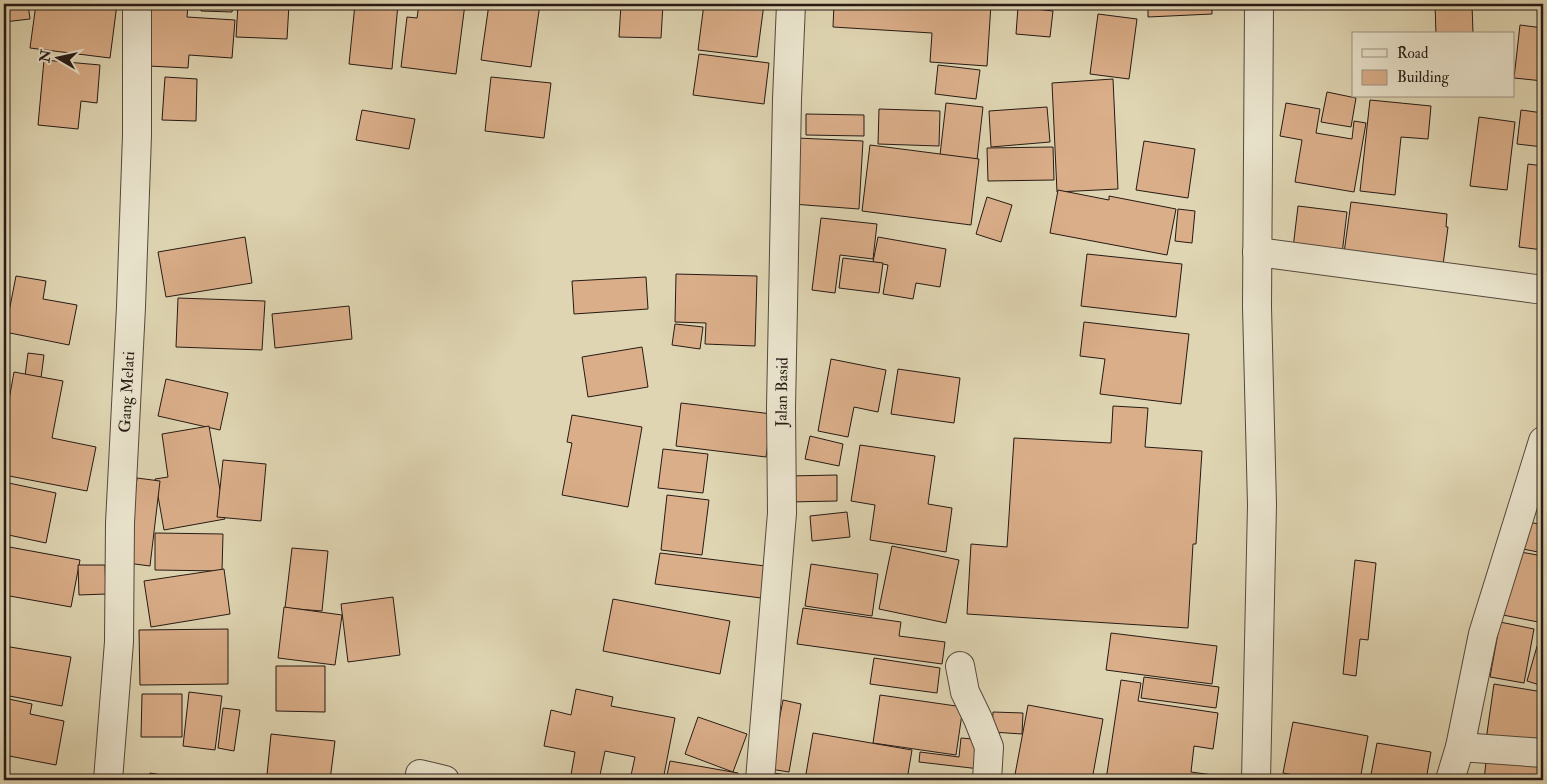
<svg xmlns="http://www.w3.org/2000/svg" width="1547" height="784" font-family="'IM FELL Double Pica',serif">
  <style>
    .building { fill: #daae89; stroke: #261a14 }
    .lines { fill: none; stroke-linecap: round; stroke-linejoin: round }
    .minor-casing { stroke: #54493c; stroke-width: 30 }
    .minor { stroke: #eae4cd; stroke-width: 28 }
    .labels { text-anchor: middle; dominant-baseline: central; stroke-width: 4; stroke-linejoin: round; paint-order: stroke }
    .street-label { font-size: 16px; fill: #261a14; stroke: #eae4cd }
  </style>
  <rect width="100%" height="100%" fill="#dfd5b2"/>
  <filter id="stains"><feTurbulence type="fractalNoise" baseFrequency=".004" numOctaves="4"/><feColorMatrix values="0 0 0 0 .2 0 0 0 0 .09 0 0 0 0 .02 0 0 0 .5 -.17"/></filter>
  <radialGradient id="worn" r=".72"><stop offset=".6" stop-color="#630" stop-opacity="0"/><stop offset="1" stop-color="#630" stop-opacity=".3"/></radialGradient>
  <g class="building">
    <polygon points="4,4 28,4 30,19 4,22"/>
    <polygon points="36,4 63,8 64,4 117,4 110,58 30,48"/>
    <polygon points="151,4 188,4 187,17 235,20 232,58 189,55 188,68 148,66"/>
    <polygon points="201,4 233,4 232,12 201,11"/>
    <polygon points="238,4 289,4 287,39 236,37"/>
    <polygon points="355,4 398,4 392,69 349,64"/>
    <polygon points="419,4 465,4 456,74 401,67 407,17 417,18"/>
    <polygon points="489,4 540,4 531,67 481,60"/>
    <polygon points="621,4 663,4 661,38 619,37"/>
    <polygon points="704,4 764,4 757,57 698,50"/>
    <polygon points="834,4 991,4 987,66 930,62 932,33 833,27"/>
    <polygon points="1148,4 1212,4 1212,14 1148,17"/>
    <polygon points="1435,4 1472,4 1473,34 1436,34"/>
    <polygon points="1018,7 1053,11 1050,37 1016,34"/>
    <polygon points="1098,14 1137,19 1129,79 1090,74"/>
    <polygon points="1520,25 1543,28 1543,81 1514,78"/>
    <polygon points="699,54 769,63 764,104 693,95"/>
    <polygon points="44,60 100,65 97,103 81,101 78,129 38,125"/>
    <polygon points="938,65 980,70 976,99 935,94"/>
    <polygon points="165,77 197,79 196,121 162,120"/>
    <polygon points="491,77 551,83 544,138 485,131"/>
    <polygon points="1113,79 1118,189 1057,192 1052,83"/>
    <polygon points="1327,92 1356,98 1351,127 1321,122"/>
    <polygon points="1370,100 1431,106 1428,139 1401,137 1395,195 1360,191"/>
    <polygon points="946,103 983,107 977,160 940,155"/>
    <polygon points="1286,103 1320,109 1316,133 1352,139 1354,121 1366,123 1354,192 1295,182 1302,140 1280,136"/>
    <polygon points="1047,107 1050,142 991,147 989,111"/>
    <polygon points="879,109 940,111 939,146 878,144"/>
    <polygon points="362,110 415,119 409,149 356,140"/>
    <polygon points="1521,110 1543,113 1543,147 1517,144"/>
    <polygon points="806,114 864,115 864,136 806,135"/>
    <polygon points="1479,117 1515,122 1507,190 1470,186"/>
    <polygon points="797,138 863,141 859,209 792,204"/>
    <polygon points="1144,141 1195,149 1188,198 1136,190"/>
    <polygon points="870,145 979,159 971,225 862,211"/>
    <polygon points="1053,147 1054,180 988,181 987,148"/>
    <polygon points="1528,164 1543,166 1543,250 1519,247"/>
    <polygon points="1058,190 1109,200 1109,196 1176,209 1167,255 1050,233"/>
    <polygon points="987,197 1012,205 1001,242 976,234"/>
    <polygon points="1351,202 1447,214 1446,227 1448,227 1443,265 1344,253"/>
    <polygon points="1298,206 1347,212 1342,254 1293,248"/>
    <polygon points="1178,209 1195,211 1192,243 1175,241"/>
    <polygon points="821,218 877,224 873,259 840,255 835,293 812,290"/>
    <polygon points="245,237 252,283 166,297 158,252"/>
    <polygon points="878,237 946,249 940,287 916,283 913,299 883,294 888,265 873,262"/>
    <polygon points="1087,254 1182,264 1176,317 1081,306"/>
    <polygon points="843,258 883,263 879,293 839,288"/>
    <polygon points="676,274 757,276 755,346 705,344 706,323 675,322"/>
    <polygon points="16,276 46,281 43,299 77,305 69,345 5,332"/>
    <polygon points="646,277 648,309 574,314 572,281"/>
    <polygon points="178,298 265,301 262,350 176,347"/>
    <polygon points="349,306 352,339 275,348 272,314"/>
    <polygon points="1084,322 1189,334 1181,404 1100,394 1105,359 1080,356"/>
    <polygon points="675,324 703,327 700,349 672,345"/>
    <polygon points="642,347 648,387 588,397 582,357"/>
    <polygon points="28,353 44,355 41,378 25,376"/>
    <polygon points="831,359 886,370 878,412 854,407 848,437 818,431"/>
    <polygon points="898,369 960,378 954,423 891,414"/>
    <polygon points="14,372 63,381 52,438 96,447 87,491 4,475 4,428"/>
    <polygon points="166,379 228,393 220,430 158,416"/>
    <polygon points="681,403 772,414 766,457 676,446"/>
    <polygon points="1113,406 1148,408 1145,447 1202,451 1196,544 1193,544 1188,628 967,614 971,544 1007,547 1014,438 1111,443"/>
    <polygon points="572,415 642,427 628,507 562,495 572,443 567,442"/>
    <polygon points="209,426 225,519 164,530 155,479 168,477 162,434"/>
    <polygon points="810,436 843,444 839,466 805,459"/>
    <polygon points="860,445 935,456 928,504 952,508 946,552 870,540 875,505 851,501"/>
    <polygon points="663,449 708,454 703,493 658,488"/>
    <polygon points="223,460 266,464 261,521 217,517"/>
    <polygon points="837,475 837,501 788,502 788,476"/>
    <polygon points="137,478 160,481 150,566 127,563"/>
    <polygon points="4,482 56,493 46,543 4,534"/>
    <polygon points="667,495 709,500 702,555 661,550"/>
    <polygon points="847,512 850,537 812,541 810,516"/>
    <polygon points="1529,522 1543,525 1543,553 1523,549"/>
    <polygon points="155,533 223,534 222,571 155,570"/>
    <polygon points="4,546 80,560 71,607 4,595"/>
    <polygon points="892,546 959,560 946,623 879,609"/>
    <polygon points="292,548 328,551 322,611 285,608"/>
    <polygon points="1515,551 1543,556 1543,594 1538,622 1503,615"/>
    <polygon points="660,553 765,566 761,598 655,584"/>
    <polygon points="1355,560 1376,563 1368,640 1360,639 1356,676 1343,674"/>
    <polygon points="811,564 878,574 872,616 805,606"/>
    <polygon points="78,565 105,565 106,594 79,595"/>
    <polygon points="224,569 230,614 151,627 144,581"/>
    <polygon points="393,597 400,655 348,662 341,604"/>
    <polygon points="613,599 730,621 720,674 603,651"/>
    <polygon points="284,607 342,615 335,665 278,658"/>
    <polygon points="803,608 901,622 899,636 945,642 942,664 797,644"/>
    <polygon points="1500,622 1534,629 1524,683 1490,677"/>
    <polygon points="228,629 228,684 140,685 139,630"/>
    <polygon points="1542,629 1543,630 1543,686 1527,681"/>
    <polygon points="1111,633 1217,646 1212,684 1106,670"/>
    <polygon points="4,646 71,657 62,706 4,695"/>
    <polygon points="874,658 940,668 937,693 870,684"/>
    <polygon points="276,666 325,666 325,712 276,711"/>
    <polygon points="1144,677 1219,687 1216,708 1141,698"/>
    <polygon points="1121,680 1141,683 1138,701 1218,713 1213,749 1194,746 1191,772 1213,775 1213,780 1106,780"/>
    <polygon points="1494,684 1543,692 1543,749 1486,740"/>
    <polygon points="576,689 613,697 611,706 675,718 663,780 630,780 635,757 605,751 599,780 571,775 575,752 544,746 551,710 571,715"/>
    <polygon points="189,692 222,696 215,750 183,746"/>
    <polygon points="142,694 182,694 182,737 141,737"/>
    <polygon points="880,695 963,707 956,755 873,743"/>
    <polygon points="4,698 32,704 30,714 64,721 56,765 4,755"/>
    <polygon points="783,700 801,704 789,772 770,769"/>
    <polygon points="1028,705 1103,719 1092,780 1014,780"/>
    <polygon points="223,708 240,710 234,751 218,748"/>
    <polygon points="993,712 1023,713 1022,734 992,732"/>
    <polygon points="698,717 747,734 733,772 685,754"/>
    <polygon points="1293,722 1368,736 1360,780 1320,780 1283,773"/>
    <polygon points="813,733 912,750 907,780 805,780"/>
    <polygon points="271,734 335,741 330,780 316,780 267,775"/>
    <polygon points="961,738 984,740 980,769 919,762 920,752 959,757"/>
    <polygon points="1377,743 1431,752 1426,780 1370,780"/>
    <polygon points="1487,753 1543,760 1543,780 1484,780"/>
    <polygon points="670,761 738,773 737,780 666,780"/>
    <polygon points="150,773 190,780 149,780"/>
    <polygon points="774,773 798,777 798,780 773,780"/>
  </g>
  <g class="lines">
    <defs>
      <g id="minor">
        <polyline points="1257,252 1543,290"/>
        <polyline points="960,666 965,692 978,719 989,747 987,780"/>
        <polyline points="1460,747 1543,753"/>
        <polyline points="420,774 445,780"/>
        <polyline points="108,780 119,642 120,523 131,307 137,135 137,4"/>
        <polyline points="760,780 782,513 781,408 787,99 791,4"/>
        <polyline points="1256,780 1262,505 1257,307 1259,4"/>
        <polyline points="1450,780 1460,747 1483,634 1543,441"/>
      </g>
    </defs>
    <use href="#minor" class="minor-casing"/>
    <use href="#minor" class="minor"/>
  </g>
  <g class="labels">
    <g class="street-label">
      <text transform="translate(127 392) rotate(-87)">Gang Melati</text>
      <text transform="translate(782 392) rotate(-89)">Jalan Basid</text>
    </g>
  </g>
  <rect width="1547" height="784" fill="none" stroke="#dfd5b2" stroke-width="20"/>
  <rect x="5" y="5" width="1537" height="774" fill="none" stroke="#261a14" stroke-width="2.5"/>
  <rect x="10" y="10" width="1527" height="764" fill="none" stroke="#261a14"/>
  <rect x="1352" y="32" width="162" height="65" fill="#eae4cd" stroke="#9c9383"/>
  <rect x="1362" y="49" width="25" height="8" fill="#eae4cd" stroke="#9c9383"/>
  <text x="1397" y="58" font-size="15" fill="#261a14">Road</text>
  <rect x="1362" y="70" width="25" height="15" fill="#daae89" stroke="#9c9383"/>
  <text x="1397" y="82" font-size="15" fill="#261a14">Building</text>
  <g transform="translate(58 58) rotate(279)" stroke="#eae4cd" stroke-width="4" paint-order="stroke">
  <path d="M0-4L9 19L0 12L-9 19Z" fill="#261a14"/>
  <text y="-8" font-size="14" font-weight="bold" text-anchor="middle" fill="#261a14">N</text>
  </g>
  <rect width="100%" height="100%" filter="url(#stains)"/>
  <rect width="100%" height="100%" fill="url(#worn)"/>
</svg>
